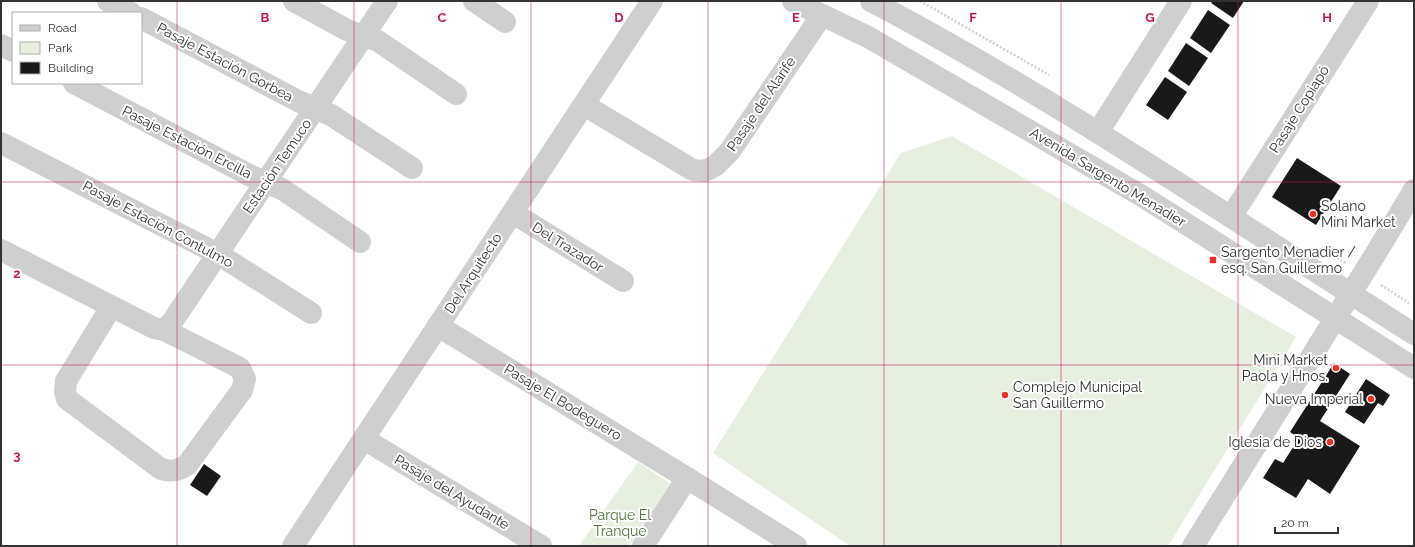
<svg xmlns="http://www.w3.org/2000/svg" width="1415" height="547" font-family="Raleway,sans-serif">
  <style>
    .green { fill: #e7efe0 }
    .building { fill: #191919 }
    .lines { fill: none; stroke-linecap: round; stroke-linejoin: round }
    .path { stroke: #cfcfcf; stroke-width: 2.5; stroke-dasharray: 2 2; stroke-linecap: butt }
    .minor { stroke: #cfcfcf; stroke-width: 22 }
    .tertiary { stroke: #cfcfcf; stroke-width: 22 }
    .grid { fill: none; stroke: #c2185b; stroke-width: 1; stroke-opacity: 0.55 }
    .poi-dot { fill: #f32f2a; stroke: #fff; stroke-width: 1.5 }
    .labels { text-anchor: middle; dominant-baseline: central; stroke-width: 4; stroke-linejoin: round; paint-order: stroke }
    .street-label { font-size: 14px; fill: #323232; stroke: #fff }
    .poi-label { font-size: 14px; fill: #323232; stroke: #fff; text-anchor: start }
    .park-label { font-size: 14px; fill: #4f723b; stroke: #fff }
    .grid-label { font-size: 13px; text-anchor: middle; font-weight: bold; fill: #c2185b; stroke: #fff; stroke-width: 4; stroke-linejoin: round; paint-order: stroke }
  </style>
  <rect width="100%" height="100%" fill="#fff"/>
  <g class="green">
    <polygon points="952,136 1296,337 1168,546 850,546 713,453 901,153"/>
    <polygon points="638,462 670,483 629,546 579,546"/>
  </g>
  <g class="building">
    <polygon points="1213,1 1244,1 1233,18 1211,3"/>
    <polygon points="1208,10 1230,25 1211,53 1190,38"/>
    <polygon points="1186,43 1208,58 1189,86 1168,71"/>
    <polygon points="1165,77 1187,92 1168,120 1146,105"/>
    <polygon points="1297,158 1341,186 1316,225 1272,197"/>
    <polygon points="1334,363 1350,374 1320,421 1360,446 1330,494 1308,479 1296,498 1263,478 1275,459 1283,463 1299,438 1290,432"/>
    <polygon points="1366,379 1390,395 1383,406 1378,403 1364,424 1345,412"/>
    <polygon points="204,464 221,476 207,496 190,485"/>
  </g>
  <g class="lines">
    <g class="path">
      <polyline points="920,1 1049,75"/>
      <polyline points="1327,251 1346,263"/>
      <polyline points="1381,285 1409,303"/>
    </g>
    <g class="minor">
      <polyline points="108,1 131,13"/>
      <polyline points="294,1 347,30 378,41 456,94"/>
      <polyline points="474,1 505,22"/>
      <polyline points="141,18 298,101 331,115 412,168"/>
      <polyline points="1,45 13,51"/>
      <polyline points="74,83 249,175 282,189 360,242"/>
      <polyline points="584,105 693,170 704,171 709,169 716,165 730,151 822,15"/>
      <polyline points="1098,132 1181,1"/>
      <polyline points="1,143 218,254 311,313"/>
      <polyline points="513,213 623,281"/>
      <polyline points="1231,217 1368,1"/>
      <path d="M 1,250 L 154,328 L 164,330 L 240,368 L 245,379 L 242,390 L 187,465 C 178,471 171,472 161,469 L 67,399 L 65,392 L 66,381 L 111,307"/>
      <polyline points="438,326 687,478 796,546"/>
      <polyline points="164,330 172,322 387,1"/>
      <polyline points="364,439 541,546"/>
      <polyline points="293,546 652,1"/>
      <polyline points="643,546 687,478"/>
    </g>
    <g class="tertiary">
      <polyline points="793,1 868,37 1142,196 1414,368"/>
      <path d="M 871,1 C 1059,100 1234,221 1414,334"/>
      <polyline points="1193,546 1373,258 1414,190"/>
    </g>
  </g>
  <path class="grid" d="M 177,1 L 177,546M 354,1 L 354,546M 531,1 L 531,546M 708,1 L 708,546M 884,1 L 884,546M 1061,1 L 1061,546M 1238,1 L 1238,546M 1,182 L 1414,182M 1,365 L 1414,365"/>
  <g class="poi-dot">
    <circle cx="1313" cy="214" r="4"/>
    <rect x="1209" y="256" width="8" height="8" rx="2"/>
    <circle cx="1336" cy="368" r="4"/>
    <circle cx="1005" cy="395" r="4"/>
    <circle cx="1371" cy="399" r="4"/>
    <circle cx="1330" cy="442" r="4"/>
  </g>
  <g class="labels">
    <g class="street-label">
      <text transform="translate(225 62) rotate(28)">Pasaje Estación Gorbea</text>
      <text transform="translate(761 104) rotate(-56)">Pasaje del Alarife</text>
      <text transform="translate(1299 109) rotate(-58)">Pasaje Copiapó</text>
      <text transform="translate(187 142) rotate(27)">Pasaje Estación Ercilla</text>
      <text transform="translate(277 166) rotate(-56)">Estación Temuco</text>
      <text transform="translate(1108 177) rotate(31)">Avenida Sargento Menadier</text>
      <text transform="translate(158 224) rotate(28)">Pasaje Estación Contulmo</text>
      <text transform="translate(568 247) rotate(32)">Del Trazador</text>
      <text transform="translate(473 273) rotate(-57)">Del Arquitecto</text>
      <text transform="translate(563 402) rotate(31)">Pasaje El Bodeguero</text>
      <text transform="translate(452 492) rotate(31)">Pasaje del Ayudante</text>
    </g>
    <g class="poi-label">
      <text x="1321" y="206">Solano<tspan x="1321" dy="16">Mini Market</tspan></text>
      <text x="1221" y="252">Sargento Menadier /<tspan x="1221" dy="16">esq. San Guillermo</tspan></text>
      <text x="1328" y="360" text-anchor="end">Mini Market<tspan x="1328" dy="16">Paola y Hnos.</tspan></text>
      <text x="1013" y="387">Complejo Municipal<tspan x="1013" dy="16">San Guillermo</tspan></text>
      <text x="1363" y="399" text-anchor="end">Nueva Imperial</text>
      <text x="1322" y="442" text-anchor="end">Iglesia de Dios</text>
    </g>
    <g class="park-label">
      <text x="620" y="515">Parque El<tspan x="620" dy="16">Tranque</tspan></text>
    </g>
  </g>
  <g class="grid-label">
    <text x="265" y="22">B</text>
    <text x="442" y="22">C</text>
    <text x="619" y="22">D</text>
    <text x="796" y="22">E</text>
    <text x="973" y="22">F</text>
    <text x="1150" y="22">G</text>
    <text x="1327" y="22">H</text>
    <text x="17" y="278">2</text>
    <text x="17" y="460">3</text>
  </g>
  <rect width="1415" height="547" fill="none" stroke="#323232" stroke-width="4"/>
  <rect x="12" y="12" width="130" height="72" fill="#ffffff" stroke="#adadad"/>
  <rect x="20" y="25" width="20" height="6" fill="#cfcfcf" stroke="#adadad"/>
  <text x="48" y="32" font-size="12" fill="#323232">Road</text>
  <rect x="20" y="42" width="20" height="12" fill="#e7efe0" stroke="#adadad"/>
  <text x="48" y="52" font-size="12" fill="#323232">Park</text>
  <rect x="20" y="62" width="20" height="12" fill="#191919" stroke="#adadad"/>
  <text x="48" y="72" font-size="12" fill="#323232">Building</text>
  <path d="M1275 527v6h63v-6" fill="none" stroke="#323232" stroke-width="2"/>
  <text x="1281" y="527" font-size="12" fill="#323232" stroke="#ffffff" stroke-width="3" paint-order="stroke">20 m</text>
</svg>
